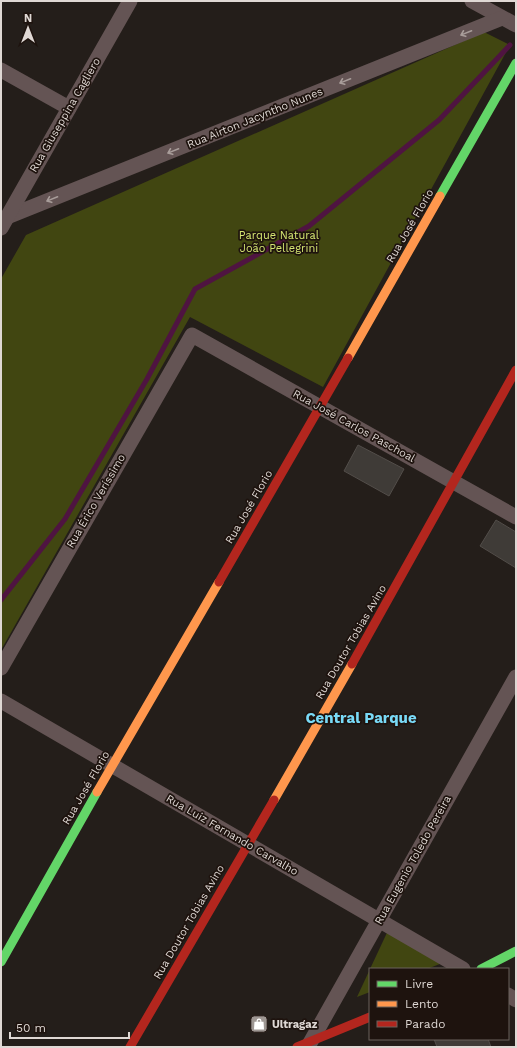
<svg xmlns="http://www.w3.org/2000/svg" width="517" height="1048" font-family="'Work Sans',sans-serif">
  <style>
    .green { fill: #414611 }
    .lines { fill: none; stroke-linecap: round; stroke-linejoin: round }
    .stream { stroke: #4f1441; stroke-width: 5 }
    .building { fill: #3f3b37; stroke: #524d49 }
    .street { stroke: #645454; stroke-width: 15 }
    .fast { stroke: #63d668; stroke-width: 9 }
    .slow { stroke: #ff974d; stroke-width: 9 }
    .jam { stroke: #b3261e; stroke-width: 9 }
    .oneway { stroke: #a89d9a }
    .labels { text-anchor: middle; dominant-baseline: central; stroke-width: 3.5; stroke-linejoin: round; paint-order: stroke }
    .street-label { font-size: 11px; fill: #dfd8d4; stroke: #1e130e }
    .park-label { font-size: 11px; fill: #d5e672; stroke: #1e130e }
    .poi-label { font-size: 11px; font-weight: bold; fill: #dfd8d4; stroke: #1e130e; text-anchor: start }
    .district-label { font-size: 15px; font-weight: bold; fill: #79daf7; stroke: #1e130e }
  </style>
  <rect width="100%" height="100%" fill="#241e1a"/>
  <g class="green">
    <polygon points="484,32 510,45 323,387 190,317 1,650 1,279 26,235"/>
    <polygon points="392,922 455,958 427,969 370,969"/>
    <polygon points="370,969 370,992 357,997"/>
  </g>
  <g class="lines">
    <polyline class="stream" points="1,600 65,519 147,379 195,289 309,226 439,120 510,45"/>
  </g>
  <g class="building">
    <polygon points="358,445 404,469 389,496 344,471"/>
    <polygon points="496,520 516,532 516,568 480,546"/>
    <polygon points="434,1039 488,1039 491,1047 437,1047"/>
  </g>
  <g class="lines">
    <g class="street">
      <polyline points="472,1 516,25"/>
      <polyline points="1,70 69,108"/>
      <polyline points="7,217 502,18"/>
      <polyline points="1,228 130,1"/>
      <polyline points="1,668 192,335 516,517"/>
      <polyline points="1,701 463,969"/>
      <polyline points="508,995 516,1000"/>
      <polyline points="310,1043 516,677"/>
    </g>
    <g class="fast">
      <polyline points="440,196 516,63"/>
      <polyline points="1,962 97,792"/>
      <polyline points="481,969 516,951"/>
    </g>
    <g class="slow">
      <polyline points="348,358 440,196"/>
      <polyline points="97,792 219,582"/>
      <polyline points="274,800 352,664"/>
    </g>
    <g class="jam">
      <polyline points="219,582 348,358"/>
      <polyline points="352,664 516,370"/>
      <polyline points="130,1047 274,800"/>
      <polyline points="297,1047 370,1017"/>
    </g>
  </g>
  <defs><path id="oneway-shaft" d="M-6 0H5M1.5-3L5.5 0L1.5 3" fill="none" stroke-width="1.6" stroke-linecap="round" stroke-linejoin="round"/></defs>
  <g class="oneway">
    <use href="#oneway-shaft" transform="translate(466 33) rotate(158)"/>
    <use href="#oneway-shaft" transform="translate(345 81) rotate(158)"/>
    <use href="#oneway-shaft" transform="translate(173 151) rotate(158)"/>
    <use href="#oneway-shaft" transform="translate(52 199) rotate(158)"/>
  </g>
  <defs>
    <symbol id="shop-square" viewBox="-11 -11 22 22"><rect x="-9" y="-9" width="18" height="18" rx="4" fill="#9e9793" stroke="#1e130e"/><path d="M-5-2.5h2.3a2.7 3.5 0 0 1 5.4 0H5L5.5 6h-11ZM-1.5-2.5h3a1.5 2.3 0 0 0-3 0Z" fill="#fff"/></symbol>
  </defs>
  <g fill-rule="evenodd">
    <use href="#shop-square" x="249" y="1014" width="20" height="20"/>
  </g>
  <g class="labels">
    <g class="street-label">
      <text transform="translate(65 115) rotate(-60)">Rua Giuseppina Cagliero</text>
      <text transform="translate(255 118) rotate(-22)">Rua Airton Jacyntho Nunes</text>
      <text transform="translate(410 226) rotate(-60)">Rua José Florio</text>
      <text transform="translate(354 426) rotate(29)">Rua José Carlos Paschoal</text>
      <text transform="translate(96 501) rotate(-60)">Rua Érico Veríssimo</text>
      <text transform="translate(249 507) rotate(-60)">Rua José Florio</text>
      <text transform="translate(351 642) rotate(-60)">Rua Doutor Tobias Avino</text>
      <text transform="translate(86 788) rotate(-60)">Rua José Florio</text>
      <text transform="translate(232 835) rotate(30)">Rua Luiz Fernando Carvalho</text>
      <text transform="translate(413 860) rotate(-61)">Rua Eugenio Toledo Pereira</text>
      <text transform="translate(189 922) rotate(-60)">Rua Doutor Tobias Avino</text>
    </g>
    <g class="park-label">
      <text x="279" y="235">Parque Natural<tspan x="279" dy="13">João Pellegrini</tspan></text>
    </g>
    <g class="poi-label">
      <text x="272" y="1024">Ultragaz</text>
    </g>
    <g class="district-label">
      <text x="361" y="718">Central Parque</text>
    </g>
  </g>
  <rect width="517" height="1048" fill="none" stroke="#dfd8d4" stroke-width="4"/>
  <rect x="369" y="968" width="140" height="72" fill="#1e130e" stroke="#6b625d"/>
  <rect x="377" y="981" width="20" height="6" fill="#63d668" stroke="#6b625d"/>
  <text x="405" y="988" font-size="12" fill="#dfd8d4">Livre</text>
  <rect x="377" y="1001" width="20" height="6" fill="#ff974d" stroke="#6b625d"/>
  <text x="405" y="1008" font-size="12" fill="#dfd8d4">Lento</text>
  <rect x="377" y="1021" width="20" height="6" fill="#b3261e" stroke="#6b625d"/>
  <text x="405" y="1028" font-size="12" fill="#dfd8d4">Parado</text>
  <g transform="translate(28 28)" stroke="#1e130e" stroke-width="3" paint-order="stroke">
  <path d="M0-3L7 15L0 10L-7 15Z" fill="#dfd8d4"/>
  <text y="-6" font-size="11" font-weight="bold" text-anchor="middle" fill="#dfd8d4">N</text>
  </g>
  <path d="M10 1032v6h119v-6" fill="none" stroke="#dfd8d4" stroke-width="2"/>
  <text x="16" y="1032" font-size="12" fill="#dfd8d4" stroke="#1e130e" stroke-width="3" paint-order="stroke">50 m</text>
</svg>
